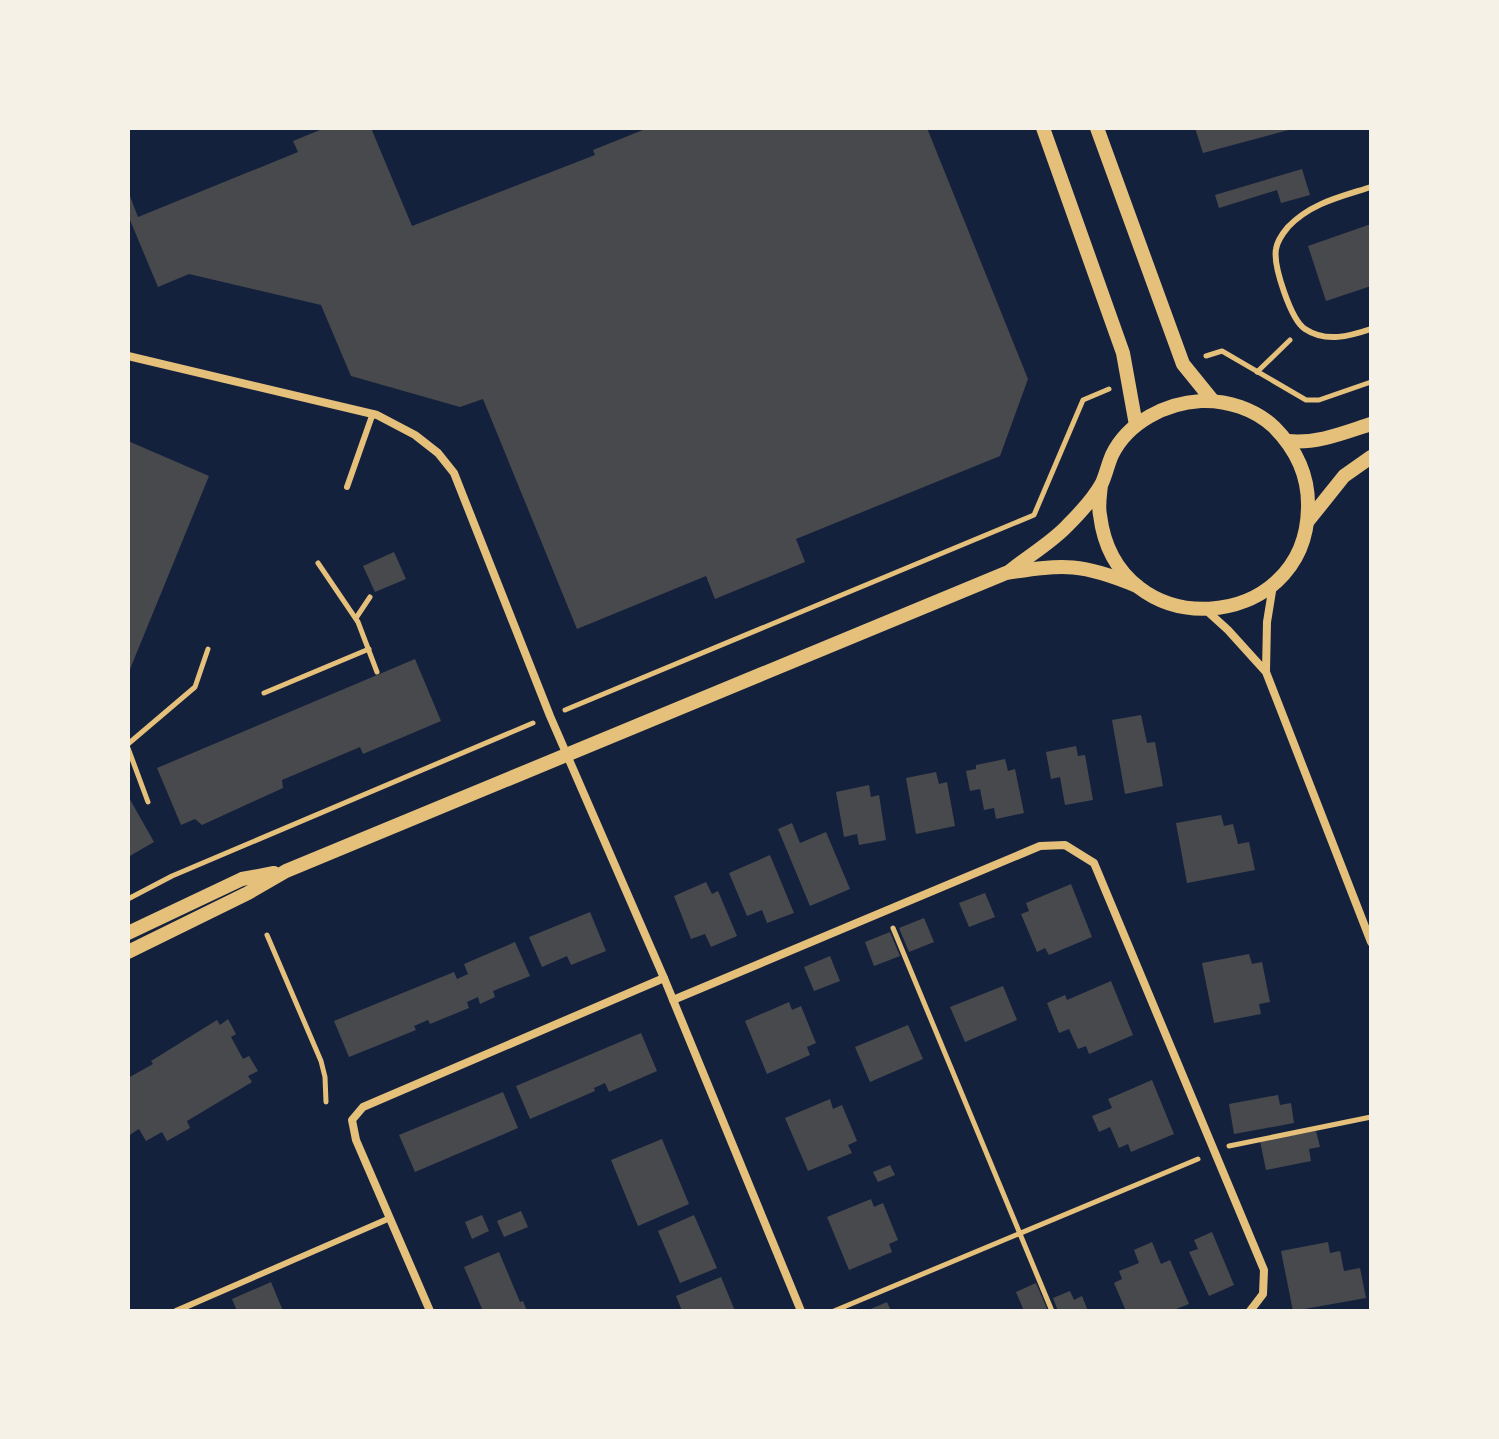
<svg xmlns="http://www.w3.org/2000/svg" width="1499" height="1439" font-family="Quicksand,sans-serif">
  <style>
    .building { fill: #48494c }
    .lines { fill: none; stroke-linecap: round; stroke-linejoin: round }
    .path { stroke: #e5c07b; stroke-width: 5 }
    .service { stroke: #e5c07b; stroke-width: 6 }
    .minor { stroke: #e5c07b; stroke-width: 8 }
    .tertiary { stroke: #e5c07b; stroke-width: 14 }
  </style>
  <rect width="100%" height="100%" fill="#14213d"/>
  <g class="building">
    <polygon points="325,128 371,128 412,226 595,155 593,150 648,128 927,128 1028,379 1000,456 796,539 805,562 715,599 706,576 577,629 483,399 460,407 351,376 321,305 189,274 158,287 130,220 128,221 128,191 138,217 298,152 293,141"/>
    <polygon points="1195,128 1292,128 1292,129 1203,153"/>
    <polygon points="1302,169 1310,195 1281,203 1277,190 1219,208 1215,195"/>
    <polygon points="1371,224 1371,286 1326,301 1308,246"/>
    <polygon points="128,441 209,476 128,674"/>
    <polygon points="394,552 406,579 375,592 363,566"/>
    <polygon points="415,659 441,721 363,754 360,747 282,780 283,788 202,825 195,819 181,825 157,768"/>
    <polygon points="1141,715 1147,743 1155,742 1163,786 1125,794 1112,720"/>
    <polygon points="1076,746 1078,756 1085,755 1093,800 1065,805 1060,777 1051,779 1046,752"/>
    <polygon points="1005,759 1008,771 1015,769 1024,813 996,819 994,808 984,810 980,789 970,791 966,771 976,769 976,765"/>
    <polygon points="936,772 939,784 947,782 955,826 916,834 906,778"/>
    <polygon points="869,785 871,797 879,795 886,840 859,845 857,834 844,837 836,792"/>
    <polygon points="128,796 154,842 128,857"/>
    <polygon points="1221,815 1224,826 1233,824 1238,844 1249,842 1255,870 1187,883 1176,823"/>
    <polygon points="792,823 800,843 826,832 850,889 810,906 778,829"/>
    <polygon points="770,855 794,913 767,923 762,910 747,916 729,873"/>
    <polygon points="706,882 712,894 718,891 737,936 711,947 705,934 691,939 674,896"/>
    <polygon points="1071,884 1092,937 1049,955 1045,948 1037,952 1021,914 1029,911 1026,903"/>
    <polygon points="985,893 995,917 969,927 959,903"/>
    <polygon points="590,912 606,951 571,965 567,956 542,967 529,937"/>
    <polygon points="924,918 934,942 909,952 899,928"/>
    <polygon points="890,932 900,956 874,966 865,942"/>
    <polygon points="515,942 530,976 493,991 495,997 480,1004 478,997 467,1002 469,1008 430,1024 428,1020 414,1026 416,1030 349,1057 334,1021 454,972 457,979 468,974 464,964"/>
    <polygon points="1249,954 1252,964 1262,962 1270,1002 1259,1004 1261,1014 1214,1023 1202,963"/>
    <polygon points="830,956 840,981 814,991 804,967"/>
    <polygon points="1111,981 1133,1035 1089,1054 1086,1046 1078,1049 1069,1029 1059,1033 1047,1003 1065,995 1067,1000"/>
    <polygon points="1003,986 1017,1020 965,1042 950,1007"/>
    <polygon points="789,1002 792,1010 801,1006 816,1043 807,1047 810,1055 767,1074 745,1021"/>
    <polygon points="228,1019 236,1034 231,1037 243,1059 249,1056 258,1071 248,1076 252,1082 187,1121 190,1128 167,1141 162,1132 146,1141 139,1129 128,1136 128,1078 153,1064 151,1061 217,1020 220,1025"/>
    <polygon points="908,1025 923,1059 870,1082 855,1047"/>
    <polygon points="641,1033 657,1071 609,1092 605,1083 594,1088 595,1091 530,1119 516,1086"/>
    <polygon points="1152,1080 1174,1134 1131,1152 1128,1144 1119,1148 1110,1127 1099,1132 1092,1116 1112,1108 1108,1099"/>
    <polygon points="503,1092 518,1128 415,1172 399,1135"/>
    <polygon points="1278,1095 1280,1105 1291,1103 1294,1123 1234,1134 1229,1104"/>
    <polygon points="830,1099 833,1109 842,1105 857,1141 848,1145 852,1153 808,1171 785,1118"/>
    <polygon points="1316,1131 1320,1147 1309,1149 1311,1161 1266,1170 1260,1141"/>
    <polygon points="662,1139 689,1204 638,1226 611,1160"/>
    <polygon points="890,1165 895,1175 878,1182 873,1172"/>
    <polygon points="871,1199 874,1207 883,1203 898,1240 889,1244 892,1252 849,1270 827,1217"/>
    <polygon points="521,1211 528,1227 504,1237 497,1221"/>
    <polygon points="482,1215 489,1231 472,1239 465,1222"/>
    <polygon points="694,1215 717,1268 680,1283 658,1231"/>
    <polygon points="1212,1232 1234,1285 1209,1296 1189,1252 1198,1249 1194,1240"/>
    <polygon points="1152,1242 1161,1264 1170,1260 1189,1304 1171,1311 1126,1311 1114,1283 1122,1279 1119,1271 1139,1263 1134,1250"/>
    <polygon points="1328,1242 1330,1253 1340,1251 1344,1271 1360,1268 1366,1298 1293,1311 1281,1251"/>
    <polygon points="499,1252 520,1302 523,1301 527,1311 483,1311 464,1267"/>
    <polygon points="721,1277 735,1311 682,1311 676,1296"/>
    <polygon points="271,1282 283,1311 237,1311 232,1299"/>
    <polygon points="1036,1283 1048,1311 1024,1311 1016,1292"/>
    <polygon points="1070,1291 1074,1300 1082,1296 1088,1311 1058,1311 1053,1298"/>
    <polygon points="887,1302 891,1311 866,1311"/>
  </g>
  <g class="lines">
    <g class="path">
      <polyline points="1206,356 1222,351 1306,400 1319,400 1371,382"/>
      <polyline points="1257,372 1290,340"/>
      <polyline points="318,563 358,622 377,672"/>
      <polyline points="356,618 370,597"/>
      <polyline points="264,693 369,649"/>
      <polyline points="565,710 1034,515 1083,400 1109,389"/>
      <polyline points="128,744 195,687 208,649"/>
      <polyline points="128,748 148,802"/>
      <polyline points="128,899 172,876 533,723"/>
      <polyline points="893,928 1052,1311"/>
      <polyline points="267,935 321,1061 325,1077 326,1102"/>
      <polyline points="1229,1146 1371,1117"/>
      <polyline points="834,1311 1198,1159"/>
    </g>
    <g class="service">
      <path d="M 1371,187 C 1340,197 1311,203 1288,227 C 1283,233 1277,242 1276,249 C 1273,266 1291,320 1305,329 C 1326,343 1350,336 1371,329"/>
      <polyline points="347,487 373,413"/>
      <polyline points="176,1311 390,1218"/>
    </g>
    <g class="minor">
      <polyline points="128,356 377,415 415,435 438,453 454,473 550,716 664,978 801,1311"/>
      <polyline points="1206,610 1228,630 1266,672 1371,942"/>
      <polyline points="1266,671 1267,622 1273,585"/>
      <polyline points="673,1000 1040,846 1065,845 1094,863 1264,1270 1263,1294 1250,1311"/>
      <polyline points="430,1311 356,1140 352,1120 363,1107 664,978"/>
    </g>
    <g class="tertiary">
      <polyline points="1043,128 1123,353 1136,425"/>
      <polyline points="1097,128 1183,364 1213,401"/>
      <path d="M 1288,441 C 1317,444 1343,433 1371,424"/>
      <polyline points="1308,521 1344,476 1371,457"/>
      <path d="M 1010,571 C 1028,556 1051,543 1067,526 C 1079,514 1094,498 1102,483 C 1106,474 1108,464 1112,455 C 1128,422 1166,403 1201,401 C 1227,400 1255,409 1274,427 C 1296,449 1309,476 1308,508 C 1306,635 1116,647 1100,515 C 1098,506 1100,495 1101,485"/>
      <polyline points="128,933 242,879 274,873"/>
      <path d="M 128,952 L 248,893 L 286,871 L 1006,573 C 1065,564 1082,563 1137,586"/>
    </g>
  </g>
  <rect width="1499" height="1439" fill="none" stroke="#f6f1e7" stroke-width="260"/>
</svg>
